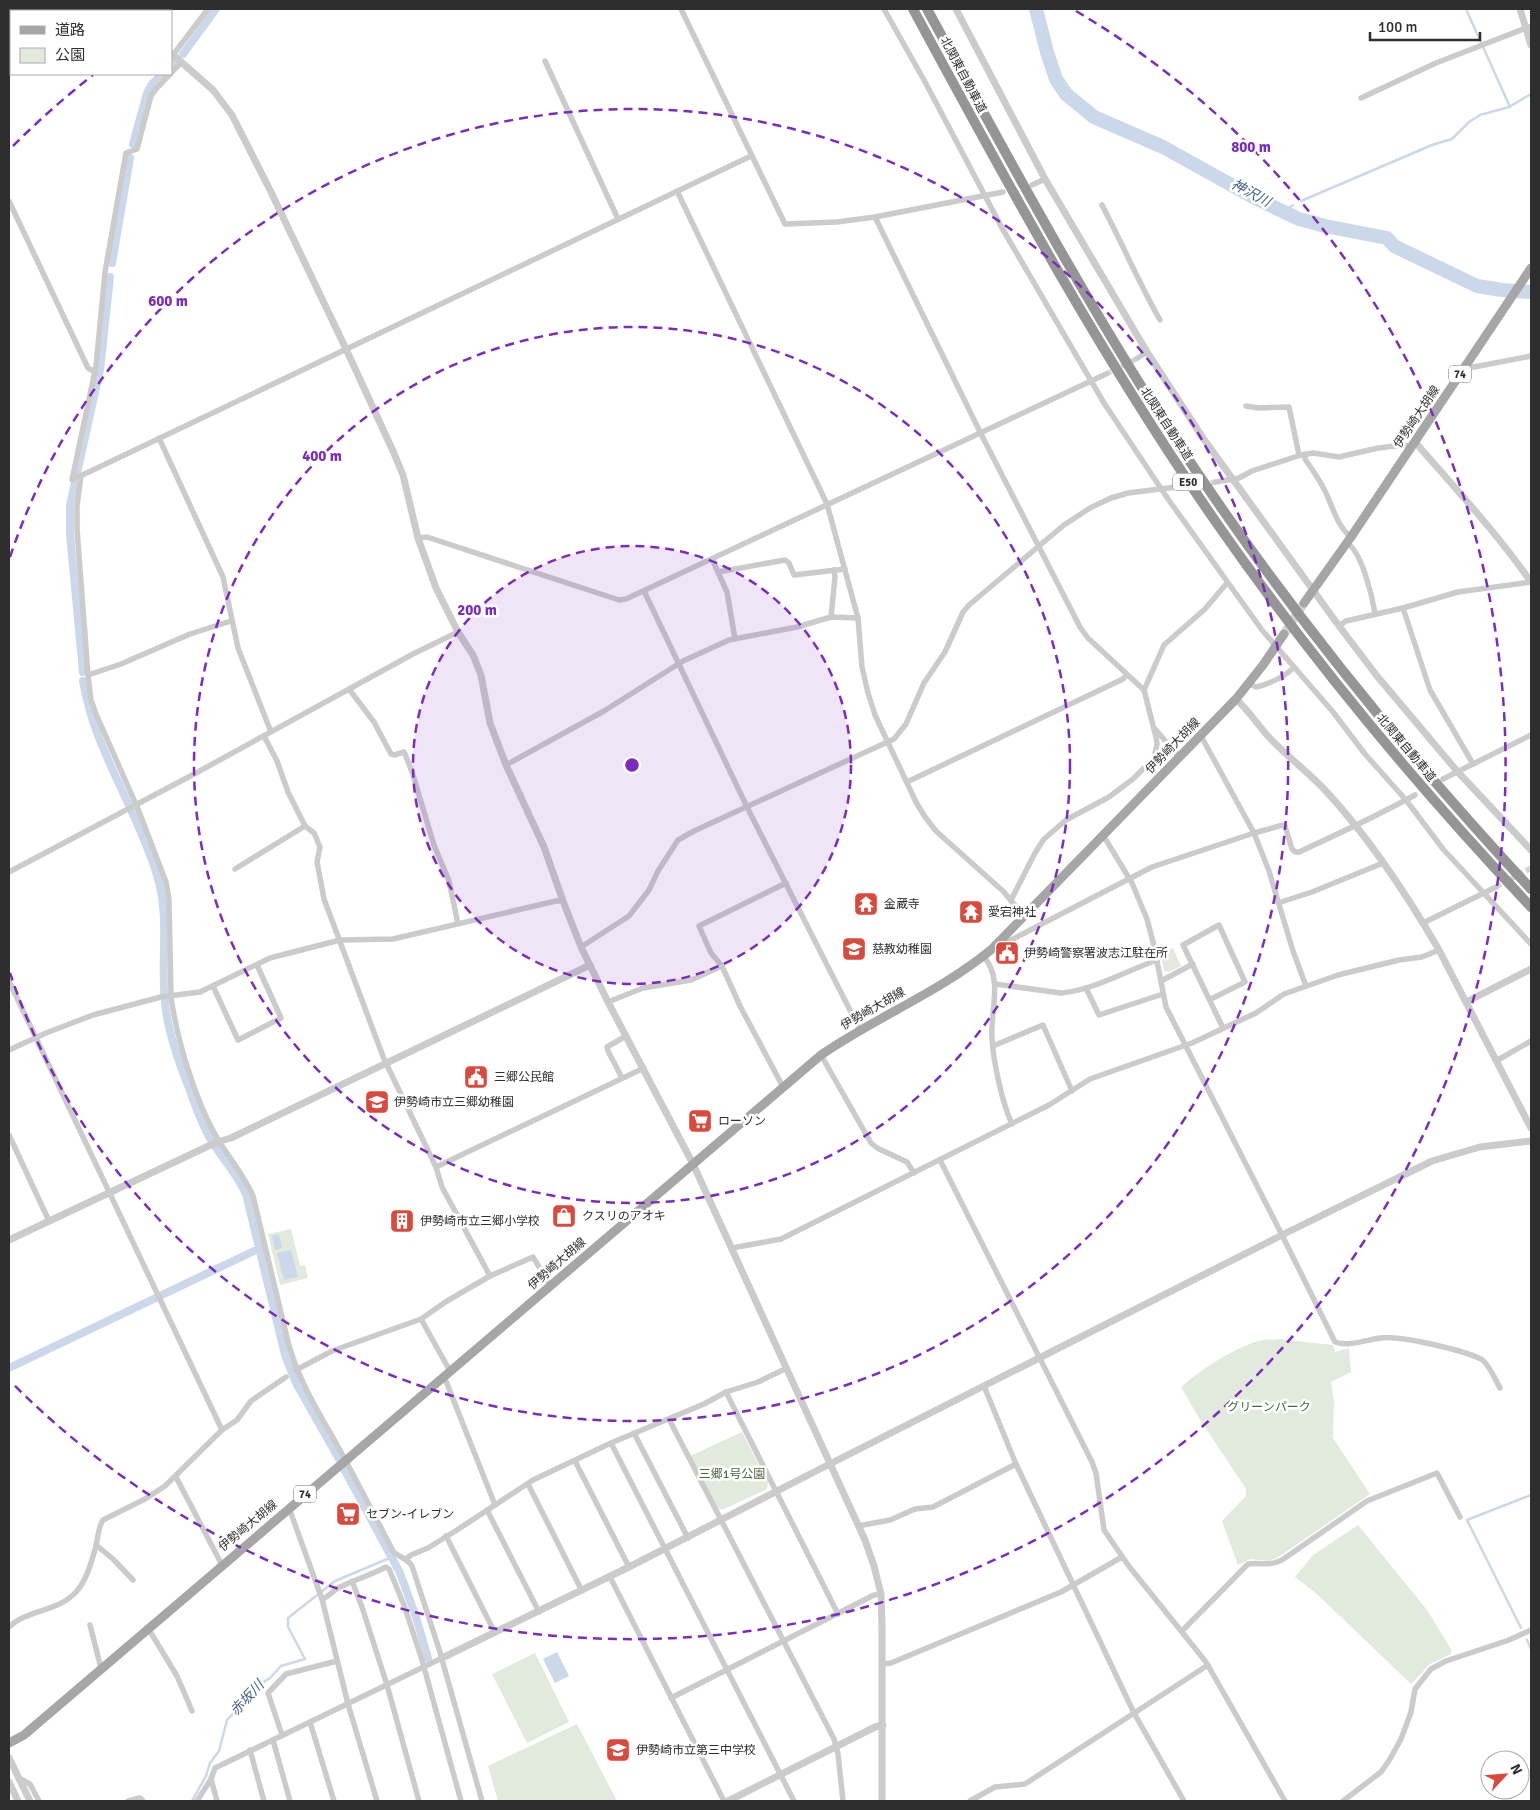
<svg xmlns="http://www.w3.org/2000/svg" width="1540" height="1810" font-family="Signika,'Noto Sans JP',sans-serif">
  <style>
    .green { fill: #e2eadd }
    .water { fill: #cad8e9 }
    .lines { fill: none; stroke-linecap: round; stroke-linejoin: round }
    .stream { stroke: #cad8e9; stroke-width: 2.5 }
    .canal { stroke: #cad8e9; stroke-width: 8 }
    .river { stroke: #cad8e9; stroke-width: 14 }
    .minor-tunnel { stroke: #d5d5d5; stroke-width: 5.5; stroke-dasharray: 5.5 3; stroke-linecap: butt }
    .primary-tunnel { stroke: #d5d5d5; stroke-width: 9; stroke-dasharray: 9 4.5; stroke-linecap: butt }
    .minor { stroke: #cbcbcb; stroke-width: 5.5 }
    .tertiary { stroke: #cbcbcb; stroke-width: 7 }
    .primary { stroke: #a6a6a6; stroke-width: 9 }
    .motorway { stroke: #959595; stroke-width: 10 }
    .ring { fill: none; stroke: #7b2cbf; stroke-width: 2.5; stroke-dasharray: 9 6 }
    .labels { text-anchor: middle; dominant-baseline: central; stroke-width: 5; stroke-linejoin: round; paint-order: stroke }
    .shield { fill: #fff; stroke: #6d6d6d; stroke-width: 1 }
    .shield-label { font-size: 11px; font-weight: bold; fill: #2e2e2e }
    .street-label { font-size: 12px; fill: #2e2e2e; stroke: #fff }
    .poi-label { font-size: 12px; fill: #2e2e2e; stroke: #fff; text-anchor: start }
    .park-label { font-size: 12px; fill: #4b663e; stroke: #fff }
    .water-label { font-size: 14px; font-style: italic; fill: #42628a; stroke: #fff }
    .centre { fill: #7b2cbf; stroke: #fff; stroke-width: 2.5 }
    .ring-label { font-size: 15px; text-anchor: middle; font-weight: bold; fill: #7b2cbf; stroke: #fff; stroke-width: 5; stroke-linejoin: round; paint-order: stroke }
  </style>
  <rect width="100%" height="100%" fill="#fff"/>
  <g class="green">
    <polygon points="1173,948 1181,966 1169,972 1164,971 1161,954"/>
    <polygon points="291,1229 300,1266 305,1265 308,1278 280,1285 268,1234"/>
    <path d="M 1279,1339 L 1333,1345 L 1335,1352 L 1349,1348 L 1351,1372 L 1331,1382 L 1334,1401 L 1333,1438 L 1370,1494 L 1280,1556 L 1270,1561 L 1250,1559 L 1238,1565 L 1222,1521 L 1246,1496 L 1246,1489 L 1199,1418 L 1181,1387 C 1199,1371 1239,1344 1263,1340 C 1268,1339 1274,1340 1279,1339 Z"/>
    <polygon points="742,1432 768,1482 767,1489 722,1510 717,1508 690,1456"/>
    <polygon points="1358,1525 1427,1610 1451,1649 1451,1654 1430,1664 1411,1684 1317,1594 1295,1577 1313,1555"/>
    <polygon points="535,1653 569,1722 527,1743 492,1674"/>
    <polygon points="577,1724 617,1801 498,1801 488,1766"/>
  </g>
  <g class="water">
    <polygon points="279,1234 282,1248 275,1250 272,1236"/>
    <polygon points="291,1250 298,1277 284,1280 277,1253"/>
    <polygon points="557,1652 569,1676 555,1683 543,1659"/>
  </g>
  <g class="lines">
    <g class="stream">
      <polyline points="1466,9 1510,107"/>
      <polyline points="1301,201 1432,145 1452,139 1469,122 1480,115 1509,107 1531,94"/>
      <polyline points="1284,211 1293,205"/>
      <polyline points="1521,1628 1467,1520 1531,1495"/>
      <polyline points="1527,1640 1531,1649"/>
      <polyline points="192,1801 206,1776 210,1763 219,1751 227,1720 243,1703 251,1690 270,1678 281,1666 305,1659 288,1627 288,1618 335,1581 392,1557"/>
    </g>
    <g class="canal">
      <polyline points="183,54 216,9"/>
      <polyline points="171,65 173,63"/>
      <polyline points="133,144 147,93 152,84 162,74"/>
      <polyline points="112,263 130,158"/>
      <polyline points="83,672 70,534 70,505 100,370 110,277"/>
      <path d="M 83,681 C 94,749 137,809 157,875 C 171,919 159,966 166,1011 C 170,1038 179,1063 189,1088 C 195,1105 201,1123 211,1140 C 222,1158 237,1174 246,1194 L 285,1355 L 296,1383 L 339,1459"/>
      <polyline points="9,1368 254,1251"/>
      <polyline points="343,1467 400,1573 416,1617 428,1658"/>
    </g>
    <polyline class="river" points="1036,9 1047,52 1056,79 1066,94 1094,117 1163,147 1255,198 1299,219 1325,226 1387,238 1394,246 1477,286 1502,290 1531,292"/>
    <g class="minor-tunnel">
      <polyline points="1106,374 1136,359"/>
      <polyline points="1177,487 1216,482"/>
      <polyline points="1496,887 1531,868"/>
    </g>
    <polyline class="primary-tunnel" points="1284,634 1304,603"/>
    <g class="minor">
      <polyline points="681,9 785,224 837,222 875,217 1003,192"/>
      <polyline points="884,9 924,80 1002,228 1104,403 1168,499 1262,630 1333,712 1365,754 1406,800 1443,849 1531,944"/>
      <polyline points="9,54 11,53"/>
      <polyline points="173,55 208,9"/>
      <polyline points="545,61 618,219"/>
      <polyline points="171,73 182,62"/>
      <polyline points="170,74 156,89 151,96 137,149 126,153 105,272 96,366 72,480 751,156"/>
      <polyline points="1361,98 1436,63 1531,26"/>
      <polyline points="1032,185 1045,179"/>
      <polyline points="677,191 827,504 858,618 862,667 868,693 875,715 916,802 925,817 936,831 1004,892 1024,917"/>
      <polyline points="9,201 88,368 95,372"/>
      <path d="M 1102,205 C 1122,243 1139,283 1160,320"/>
      <polyline points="875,217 980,432 1080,627 1088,638 1144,690 1156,737 1157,744 1154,758 1133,779 1109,797 1066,820 1044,839 1035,853 1011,900"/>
      <polyline points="1136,359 1147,352"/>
      <polyline points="1466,366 1474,367 1531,356"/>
      <polyline points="1246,406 1258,408 1289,407 1299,455"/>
      <polyline points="159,438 223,577 238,648 271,732"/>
      <path d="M 1305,454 L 1305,459 C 1312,469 1319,479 1324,489 C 1333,506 1336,525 1351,537"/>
      <path d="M 81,476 L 77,506 L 77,529 L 88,675 L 91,700 L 96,714 L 138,809 L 166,882 L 169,899 L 171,997 C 177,1040 195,1100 217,1138 C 229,1158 244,1175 253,1196 L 288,1342 C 299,1383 321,1416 341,1452 C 359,1485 376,1518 393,1551 C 399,1558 408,1558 412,1566 L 439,1649 L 482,1801"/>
      <polyline points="1216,482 1239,478 1252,471 1301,455 1313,453 1339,457 1378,448 1404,445 1412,447"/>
      <polyline points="418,538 427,537 619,600 626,599 1106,374"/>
      <path d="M 1347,543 C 1362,552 1372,596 1375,613"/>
      <polyline points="712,559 727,592 735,639"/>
      <polyline points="718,572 785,560 789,563 794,575 845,569"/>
      <polyline points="644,591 747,807 860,1030"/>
      <polyline points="1403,608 1430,690 1473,764"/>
      <polyline points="831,617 835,577 834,570"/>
      <polyline points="1339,626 1346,621 1403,608 1458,592 1531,582"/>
      <polyline points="88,675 121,664 190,634 231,621"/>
      <path d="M 1249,684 L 1256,687 C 1269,684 1285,677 1294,667"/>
      <polyline points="349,689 374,722 391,754 394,755 404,752 405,754 412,772 434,845 449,881 458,924"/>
      <polyline points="1144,690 1164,645 1205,609 1227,583"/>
      <polyline points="1155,729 1180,758"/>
      <polyline points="264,736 277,761 288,792 305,826 314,833 320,847 317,862 324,899 384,1059 436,1167 442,1187 490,1276"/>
      <polyline points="1201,736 1254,833 1269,871 1293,951 1306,986"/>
      <polyline points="506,765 604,711 683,661 729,640 797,627 831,617 858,618"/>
      <polyline points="1443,779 1531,735"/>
      <polyline points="907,782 1123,679 1127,675"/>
      <path d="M 1103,835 L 1132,883 L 1147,919 L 1154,946 L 1166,1007 L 1282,1235 L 1335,1342 C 1350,1347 1365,1340 1380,1338 C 1399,1335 1463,1350 1481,1359 C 1489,1364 1495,1379 1500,1388"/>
      <polyline points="235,869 305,826"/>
      <polyline points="9,872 196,773 413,654 458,632"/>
      <polyline points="1278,903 1312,892 1383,863"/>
      <polyline points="1423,923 1496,887"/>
      <path d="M 1001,941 L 1009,941 L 1152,867 L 1254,833 L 1283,825 L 1285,826 L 1292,849 L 1295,852 L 1299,852 C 1338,834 1377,816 1415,795"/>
      <polyline points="581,947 629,916 649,890 658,871 678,840 694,831 894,739 906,724 924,683 945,652 963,612 969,605 1064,525 1090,508 1111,498 1128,493 1177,487"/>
      <path d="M 983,956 C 1004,978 990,1011 992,1038 C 993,1060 1002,1103 1012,1124"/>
      <polyline points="722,966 711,953 699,926 786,883"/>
      <polyline points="9,981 222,1430"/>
      <polyline points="1161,981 1193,964"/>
      <path d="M 995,984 L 1061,993 C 1094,990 1126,971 1157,960"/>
      <polyline points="213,986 238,1040 281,1018 257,965"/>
      <polyline points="1086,988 1099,1015 1163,994"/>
      <polyline points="1211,999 1245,982 1219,925 1183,945 1223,1028"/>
      <polyline points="608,1002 643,988 691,980 722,966 740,1006 783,1087"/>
      <polyline points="993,1046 1043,1025 1072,1091"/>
      <polyline points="9,1050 46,1033 93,1015 161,997 200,992 270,958 340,940 393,939 556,901 563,901"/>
      <polyline points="821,1055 871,1143 877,1148 907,1162 914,1173"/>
      <polyline points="1496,1061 1531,1041"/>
      <polyline points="622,1078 608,1051 607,1047 626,1036"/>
      <polyline points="9,1135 49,1221"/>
      <polyline points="940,1160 1092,1462 1096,1473 1104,1530 1128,1565 1206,1662 1285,1801"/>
      <polyline points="436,1167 644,1068"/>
      <polyline points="732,1248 781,1239 1049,1105 1090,1079 1192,1043 1256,1013 1284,994 1338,975 1399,960 1422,957 1439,950"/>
      <polyline points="421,1319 450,1371"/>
      <polyline points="296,1370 332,1351 421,1319 447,1301 490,1276 533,1257 550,1285"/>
      <polyline points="444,1376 495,1505"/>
      <polyline points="984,1386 1016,1464 1134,1713 1184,1801"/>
      <polyline points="726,1392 838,1614"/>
      <polyline points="669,1419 834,1739 838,1754 843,1801"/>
      <polyline points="634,1433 688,1538"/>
      <polyline points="611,1443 794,1801"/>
      <polyline points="575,1461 629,1567"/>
      <polyline points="176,1477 222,1565"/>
      <polyline points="528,1484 582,1591"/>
      <polyline points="289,1508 322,1599 348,1704 377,1801"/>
      <polyline points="487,1510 539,1612"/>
      <polyline points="858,1526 890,1520 915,1509 933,1507 1016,1464"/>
      <polyline points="446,1536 495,1633"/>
      <polyline points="96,1545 113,1559 133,1580"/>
      <polyline points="406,1559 411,1555 428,1548 457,1530 533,1480 611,1443 704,1404 726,1392 758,1382 787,1368"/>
      <polyline points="610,1577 724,1801"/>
      <polyline points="352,1581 362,1607 387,1685 419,1801"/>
      <path d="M 322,1599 C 329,1597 332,1591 338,1588 C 354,1580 371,1575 386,1567 L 389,1569 L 404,1605 L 422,1660 L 461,1801"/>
      <polyline points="90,1625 101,1668"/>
      <path d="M 9,1627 C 28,1609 58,1612 76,1592 C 87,1580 92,1560 96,1546 C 98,1537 98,1528 103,1520 L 145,1499 L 165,1486 L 222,1430 L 237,1420 L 251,1401 L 286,1377"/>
      <polyline points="148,1628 177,1676 192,1711"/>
      <path d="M 1182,1631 L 1248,1564 C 1263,1562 1267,1567 1282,1560 L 1367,1501 L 1437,1473 L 1460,1517"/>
      <polyline points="882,1664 891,1663 1061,1592 1122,1557"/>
      <polyline points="671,1698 874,1595 881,1594"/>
      <polyline points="310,1722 334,1801"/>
      <polyline points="282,1735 268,1693 286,1674 337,1661"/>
      <polyline points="273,1740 290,1801"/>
      <polyline points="250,1750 264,1801"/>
      <polyline points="19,1778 30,1784 39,1801"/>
      <polyline points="211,1779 217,1801"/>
      <polyline points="128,1801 140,1798 143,1801"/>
      <polyline points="197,1801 211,1779 215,1768 442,1658"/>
      <polyline points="970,1801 995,1787 1025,1784 1208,1665"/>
      <polyline points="1343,1801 1381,1772 1390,1759 1401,1739 1411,1712 1415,1689 1431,1669 1446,1661 1509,1640 1531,1630"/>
    </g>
    <g class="tertiary">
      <polyline points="121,9 124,11"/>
      <polyline points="956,9 1045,179 1147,352 1203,438 1339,626 1377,676 1457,771 1531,850"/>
      <polyline points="1520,9 1531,45"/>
      <polyline points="171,53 213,90 232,115 271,192 346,349 393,451 403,475 418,538 436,588 458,632 473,655 481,675 490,723 506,765 544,847 563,901 581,947 608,1002 693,1164 865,1540 874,1566 881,1594 882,1626 882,1801"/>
      <path d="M 1415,442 C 1455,488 1496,532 1531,582"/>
      <path d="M 1236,699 C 1248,710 1256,722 1266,734 C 1284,754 1306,770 1324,789 C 1369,837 1406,893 1439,950 L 1531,1128"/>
      <polyline points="1466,1002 1531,969"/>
      <polyline points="9,1240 217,1142 231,1138 590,965"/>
      <polyline points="442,1658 629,1567 816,1471 1282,1235 1432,1161 1480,1147 1531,1141"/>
      <polyline points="9,1758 30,1801"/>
      <polyline points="9,1782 18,1801"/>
      <polyline points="728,1801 875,1727 883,1725"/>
    </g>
    <g class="primary">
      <polyline points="1304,603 1351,537 1531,268"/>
      <path d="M 9,1743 L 24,1735 L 821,1055 C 876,1017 940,992 992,949 L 1236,699 L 1263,665 L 1284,634"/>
    </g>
    <g class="motorway">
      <path d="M 913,9 C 1008,185 1103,360 1218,525 C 1312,660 1418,787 1531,907"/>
      <path d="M 927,9 C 1005,152 1082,296 1171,433 C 1277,596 1399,747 1531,889"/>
    </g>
  </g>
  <circle cx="632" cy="765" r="219" fill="#7b2cbf" fill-opacity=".12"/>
  <g class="ring">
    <circle cx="632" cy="765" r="219"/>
    <circle cx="632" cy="765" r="438"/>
    <path d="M10 557A656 656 0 1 1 10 973"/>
    <path d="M13 146A875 875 0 0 1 93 75M1076 11A875 875 0 1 1 13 1384"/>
  </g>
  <defs>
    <symbol id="temple-square" viewBox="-11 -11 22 22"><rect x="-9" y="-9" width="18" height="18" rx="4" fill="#d94a3c" stroke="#fff"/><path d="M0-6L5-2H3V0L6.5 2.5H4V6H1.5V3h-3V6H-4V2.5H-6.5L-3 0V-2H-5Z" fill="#fff"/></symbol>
    <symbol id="school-square" viewBox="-11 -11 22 22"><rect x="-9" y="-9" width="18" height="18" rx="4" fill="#d94a3c" stroke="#fff"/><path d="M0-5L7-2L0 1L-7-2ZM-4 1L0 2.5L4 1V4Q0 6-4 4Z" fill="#fff"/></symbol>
    <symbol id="civic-square" viewBox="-11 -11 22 22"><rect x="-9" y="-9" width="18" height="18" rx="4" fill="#d94a3c" stroke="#fff"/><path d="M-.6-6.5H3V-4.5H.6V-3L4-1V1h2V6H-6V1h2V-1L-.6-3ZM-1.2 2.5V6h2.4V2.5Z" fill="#fff"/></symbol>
    <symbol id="supermarket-square" viewBox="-11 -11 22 22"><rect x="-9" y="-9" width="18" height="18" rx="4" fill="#d94a3c" stroke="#fff"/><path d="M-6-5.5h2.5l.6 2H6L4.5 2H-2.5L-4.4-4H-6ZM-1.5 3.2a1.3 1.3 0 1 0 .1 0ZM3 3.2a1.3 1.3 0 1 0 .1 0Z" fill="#fff"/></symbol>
    <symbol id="shop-square" viewBox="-11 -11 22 22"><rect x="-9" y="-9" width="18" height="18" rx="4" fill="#d94a3c" stroke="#fff"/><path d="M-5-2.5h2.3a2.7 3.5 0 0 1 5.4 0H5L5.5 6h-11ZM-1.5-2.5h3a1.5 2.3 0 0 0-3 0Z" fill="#fff"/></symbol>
    <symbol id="building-square" viewBox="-11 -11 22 22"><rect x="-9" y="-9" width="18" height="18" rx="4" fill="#d94a3c" stroke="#fff"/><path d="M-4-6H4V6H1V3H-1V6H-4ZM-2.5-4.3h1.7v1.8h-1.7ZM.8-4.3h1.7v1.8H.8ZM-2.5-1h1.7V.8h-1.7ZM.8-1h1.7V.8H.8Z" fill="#fff"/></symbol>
  </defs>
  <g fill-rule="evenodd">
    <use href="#temple-square" x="852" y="890" width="28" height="28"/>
    <use href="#temple-square" x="957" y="898" width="28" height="28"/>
    <use href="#school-square" x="840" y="935" width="28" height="28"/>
    <use href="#civic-square" x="993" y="939" width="28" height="28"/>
    <use href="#civic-square" x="462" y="1063" width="28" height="28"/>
    <use href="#school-square" x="363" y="1088" width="28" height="28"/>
    <use href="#supermarket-square" x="686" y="1107" width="28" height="28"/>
    <use href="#shop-square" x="550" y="1202" width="28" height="28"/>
    <use href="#building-square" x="388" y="1207" width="28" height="28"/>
    <use href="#supermarket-square" x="334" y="1500" width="28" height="28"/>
    <use href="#school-square" x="604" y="1736" width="28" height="28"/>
  </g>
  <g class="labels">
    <g class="shield">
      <rect x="1449" y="365.5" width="22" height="17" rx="4"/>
      <rect x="1173" y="473.5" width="30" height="17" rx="4"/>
      <rect x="294" y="1485.5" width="22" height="17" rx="4"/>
    </g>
    <g class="shield-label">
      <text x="1460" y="374">74</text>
      <text x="1188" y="482">E50</text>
      <text x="305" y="1494">74</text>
    </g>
    <g class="street-label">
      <text transform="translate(963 75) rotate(62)">北関東自動車道</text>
      <text transform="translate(1417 417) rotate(-56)">伊勢崎大胡線</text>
      <text transform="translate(1166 424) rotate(57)">北関東自動車道</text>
      <text transform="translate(1173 746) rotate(-46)">伊勢崎大胡線</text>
      <text transform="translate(1406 748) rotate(50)">北関東自動車道</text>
      <text transform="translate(873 1009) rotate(-30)">伊勢崎大胡線</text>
      <text transform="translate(557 1264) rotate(-41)">伊勢崎大胡線</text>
      <text transform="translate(248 1526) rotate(-40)">伊勢崎大胡線</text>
    </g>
    <g class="poi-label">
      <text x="884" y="904">金蔵寺</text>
      <text x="988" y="912">愛宕神社</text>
      <text x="872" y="949">慈教幼稚園</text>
      <text x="1024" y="953">伊勢崎警察署波志江駐在所</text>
      <text x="494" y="1077">三郷公民館</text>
      <text x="394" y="1102">伊勢崎市立三郷幼稚園</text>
      <text x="718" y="1121">ローソン</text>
      <text x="582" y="1216">クスリのアオキ</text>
      <text x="420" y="1221">伊勢崎市立三郷小学校</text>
      <text x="366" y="1514">セブン-イレブン</text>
      <text x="636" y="1750">伊勢崎市立第三中学校</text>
    </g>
    <g class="park-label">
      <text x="1269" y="1407">グリーンパーク</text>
      <text x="732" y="1474">三郷1号公園</text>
    </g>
    <g class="water-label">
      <text transform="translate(1251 193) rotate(28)">神沢川</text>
      <text transform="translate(247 1698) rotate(-47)">赤坂川</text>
    </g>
  </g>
  <circle cx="632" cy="765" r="8" class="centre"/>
  <g class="ring-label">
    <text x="1251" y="152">800 m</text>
    <text x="168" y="306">600 m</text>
    <text x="322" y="461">400 m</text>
    <text x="477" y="615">200 m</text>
  </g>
  <rect width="1540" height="1810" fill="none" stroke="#2e2e2e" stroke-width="20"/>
  <rect x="10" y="10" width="162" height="65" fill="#ffffff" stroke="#ababab"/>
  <rect x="20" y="26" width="25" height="8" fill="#a6a6a6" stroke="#ababab"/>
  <text x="55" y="35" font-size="15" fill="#2e2e2e">道路</text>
  <rect x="20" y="48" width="25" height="15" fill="#e2eadd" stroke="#ababab"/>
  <text x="55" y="60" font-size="15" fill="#2e2e2e">公園</text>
  <g transform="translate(1505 1775) rotate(64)"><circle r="24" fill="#ffffff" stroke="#ababab"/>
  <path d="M0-4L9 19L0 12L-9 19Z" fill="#d94a3c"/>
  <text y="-8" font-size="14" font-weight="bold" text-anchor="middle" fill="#2e2e2e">N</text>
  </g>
  <path d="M1370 32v8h110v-8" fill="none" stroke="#2e2e2e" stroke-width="2.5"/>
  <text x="1378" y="32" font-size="15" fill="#2e2e2e" stroke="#ffffff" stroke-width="4" paint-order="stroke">100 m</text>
</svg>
